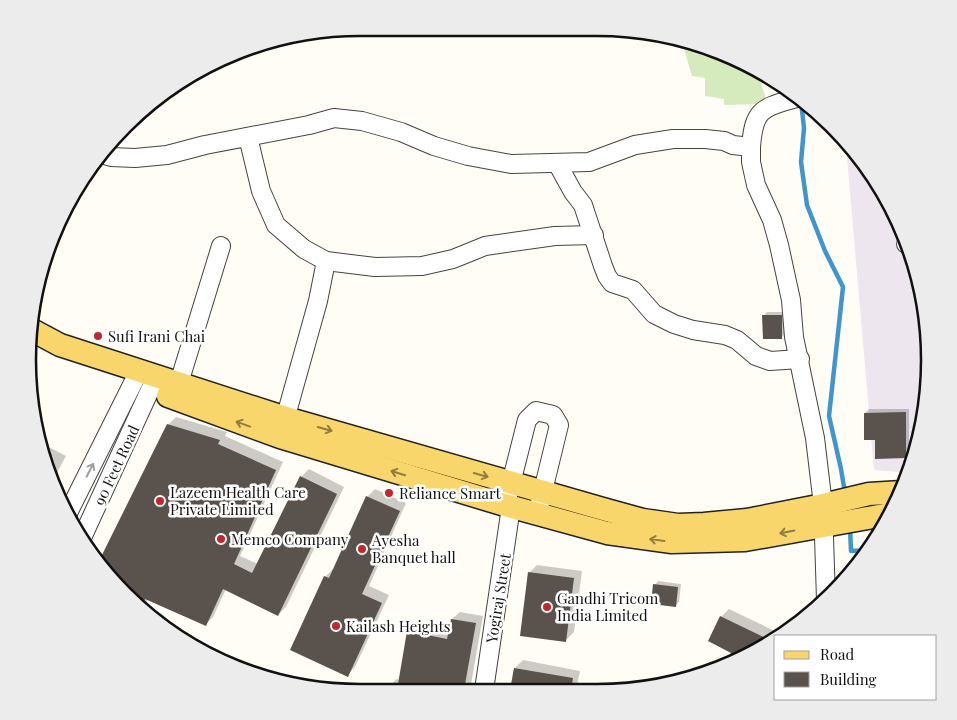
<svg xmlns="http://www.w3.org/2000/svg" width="957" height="720" font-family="'Playfair Display',serif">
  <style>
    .industrial { fill: #eee6ef }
    .green { fill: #d5ebbd }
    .shadow { fill: #0003 }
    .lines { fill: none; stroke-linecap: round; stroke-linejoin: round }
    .stream { stroke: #3f96cf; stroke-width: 4.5 }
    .building { fill: #5a524d }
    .minor-casing { stroke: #444; stroke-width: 20 }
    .major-casing { stroke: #222; stroke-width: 25 }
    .minor { stroke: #fff; stroke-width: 18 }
    .major { stroke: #f9d66b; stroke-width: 22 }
    .oneway { stroke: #917d42 }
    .oneway2 { stroke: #a0a0a0 }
    .poi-dot { fill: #c4262e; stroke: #fff; stroke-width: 2 }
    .labels { text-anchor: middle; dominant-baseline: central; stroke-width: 5; stroke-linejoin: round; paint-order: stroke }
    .poi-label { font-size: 15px; fill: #111; stroke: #fff; text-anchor: start }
    .street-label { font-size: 15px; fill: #111; stroke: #fff }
    .rim { fill: none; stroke: #111; stroke-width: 2.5 }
  </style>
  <rect width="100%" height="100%" fill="#fffdf5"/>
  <polygon class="industrial" points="846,146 873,175 904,232 923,295 929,360 923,425 909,473 874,470"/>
  <polygon class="green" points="681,39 744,62 757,70 767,102 759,104 724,105 724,99 705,96 705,78 692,76"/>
  <g class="shadow">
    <polygon points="767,312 785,312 785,334 782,337 764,315"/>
    <polygon points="869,409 909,409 909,453 905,457 877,438 865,413"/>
    <polygon points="176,417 227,432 225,436 283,462 240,556 258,564 301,477 309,469 344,487 286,607 278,615 226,589 213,617 205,625 148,599 143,609 125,595 99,564 168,425"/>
    <polygon points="41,443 66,456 52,482 45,467"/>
    <polygon points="375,489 406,503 369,586 389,595 355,667 347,675 325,577 333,569 334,570 367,497"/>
    <polygon points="537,565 582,571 574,632 566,640 529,573"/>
    <polygon points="658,581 681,584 679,602 675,606 655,585"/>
    <polygon points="729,609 783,635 776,636 776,640 726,666 733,652 721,617"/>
    <polygon points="460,612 483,616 470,690 387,690 396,679 400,680 408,632 416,624 450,630 452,619"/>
    <polygon points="523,660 580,671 576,690 511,690 515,668"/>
  </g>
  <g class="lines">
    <g class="stream">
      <polyline points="801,101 804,128 801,162 807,205 825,251 843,287 829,416 841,469 845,493"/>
      <polyline points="850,528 851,551 869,550"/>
    </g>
  </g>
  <g class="building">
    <polygon points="762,315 782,315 782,339 763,339"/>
    <polygon points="906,412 906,458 875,459 875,440 864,440 864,413"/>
    <polygon points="167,424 220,440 218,444 276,470 234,564 252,573 300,476 337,494 278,616 223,589 206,626 145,599 141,608 125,595 98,563"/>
    <polygon points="366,496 400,511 362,594 382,603 348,677 290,650 324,576 329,578"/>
    <polygon points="528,572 574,578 566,642 520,636"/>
    <polygon points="653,584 678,587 676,607 651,604"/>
    <polygon points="720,616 772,641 724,667 731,653 708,641"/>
    <polygon points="451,619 476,623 464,690 397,690 407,631 447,639"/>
    <polygon points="514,668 573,678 571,690 510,690"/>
  </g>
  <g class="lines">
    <defs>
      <g id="minor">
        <polyline points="248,137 261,191 276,225 304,249 326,261 375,267 422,266 453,259 485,246 555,236 594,235"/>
        <path d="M 751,147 C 754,106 764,108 800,97"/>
        <polyline points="101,154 111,157 135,158 167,155 205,145 309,125 334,118 362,121 401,132 434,146 468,156 511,164 589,162 635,145 673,139 705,139 724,141 733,145 751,147 751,162 756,185 772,220 779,245 791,300 794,337 815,438 823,505 826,600"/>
        <polyline points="557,163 573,192 583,205 603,266 607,276 612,283 633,290 654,314 674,324 693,330 725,335 737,340 756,356 770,361 800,359"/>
        <polyline points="906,244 908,244"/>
        <polyline points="175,396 221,246"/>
        <polyline points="282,430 318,301 326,261"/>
        <polyline points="508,495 527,420 536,411 553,415 559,425 540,503"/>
        <polyline points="68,513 139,371"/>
        <polyline points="81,540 156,377"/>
        <polyline points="484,690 511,507"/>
      </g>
      <g id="major">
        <polyline points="32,330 60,345 286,418 603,509 643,520 678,525 704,524 747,520 823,505 869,494 902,492"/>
        <polyline points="168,396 280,437 505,505 607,533 672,542 745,540 890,514"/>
      </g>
    </defs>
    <use href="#minor" class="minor-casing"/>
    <use href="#major" class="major-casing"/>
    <use href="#minor" class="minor"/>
    <use href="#major" class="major"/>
  </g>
  <defs><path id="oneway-shaft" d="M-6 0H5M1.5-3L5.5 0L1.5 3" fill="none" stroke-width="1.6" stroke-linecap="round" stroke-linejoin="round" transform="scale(1.25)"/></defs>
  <g class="oneway">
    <use href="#oneway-shaft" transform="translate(243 424) rotate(-160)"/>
    <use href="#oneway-shaft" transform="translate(325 429) rotate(16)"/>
    <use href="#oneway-shaft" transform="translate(398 473) rotate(-163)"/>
    <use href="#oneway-shaft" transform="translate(481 475) rotate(16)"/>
    <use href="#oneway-shaft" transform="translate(787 532) rotate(169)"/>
    <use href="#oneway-shaft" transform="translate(657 540) rotate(-172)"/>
  </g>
  <use class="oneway2" href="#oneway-shaft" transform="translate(90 470) rotate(-63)"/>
  <g class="poi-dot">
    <circle cx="98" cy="336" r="5"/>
    <circle cx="389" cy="493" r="5"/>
    <circle cx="160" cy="501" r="5"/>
    <circle cx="221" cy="539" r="5"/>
    <circle cx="362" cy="549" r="5"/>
    <circle cx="547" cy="607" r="5"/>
    <circle cx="336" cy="626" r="5"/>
  </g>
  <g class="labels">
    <g class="poi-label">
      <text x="108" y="336">Sufi Irani Chai</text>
      <text x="170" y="492">Lazeem Health Care<tspan x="170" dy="17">Private Limited</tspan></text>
      <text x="399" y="493">Reliance Smart</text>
      <text x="231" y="539">Memco Company</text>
      <text x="372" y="540">Ayesha<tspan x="372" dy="17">Banquet hall</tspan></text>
      <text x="557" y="598">Gandhi Tricom<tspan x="557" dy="17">India Limited</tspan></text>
      <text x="346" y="626">Kailash Heights</text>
    </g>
    <g class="street-label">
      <text transform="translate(116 465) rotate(-65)">90 Feet Road</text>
      <text transform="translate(498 598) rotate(-81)">Yogiraj Street</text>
    </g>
  </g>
  <path d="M0 0H957V720H0ZM360 36H597A324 324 0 0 1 921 360V360A324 324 0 0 1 597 684H360A324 324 0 0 1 36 360V360A324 324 0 0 1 360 36Z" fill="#ececec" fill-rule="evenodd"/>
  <path class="rim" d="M360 36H597A324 324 0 0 1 921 360V360A324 324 0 0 1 597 684H360A324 324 0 0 1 36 360V360A324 324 0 0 1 360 36Z"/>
  <rect x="774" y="635" width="162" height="65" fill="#ffffff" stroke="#a0a0a0"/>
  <rect x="784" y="651" width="25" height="8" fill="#f9d66b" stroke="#a0a0a0"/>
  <text x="820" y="660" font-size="15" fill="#111111">Road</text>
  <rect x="784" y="672" width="25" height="15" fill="#5a524d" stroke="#a0a0a0"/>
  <text x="820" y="685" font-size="15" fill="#111111">Building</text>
</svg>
